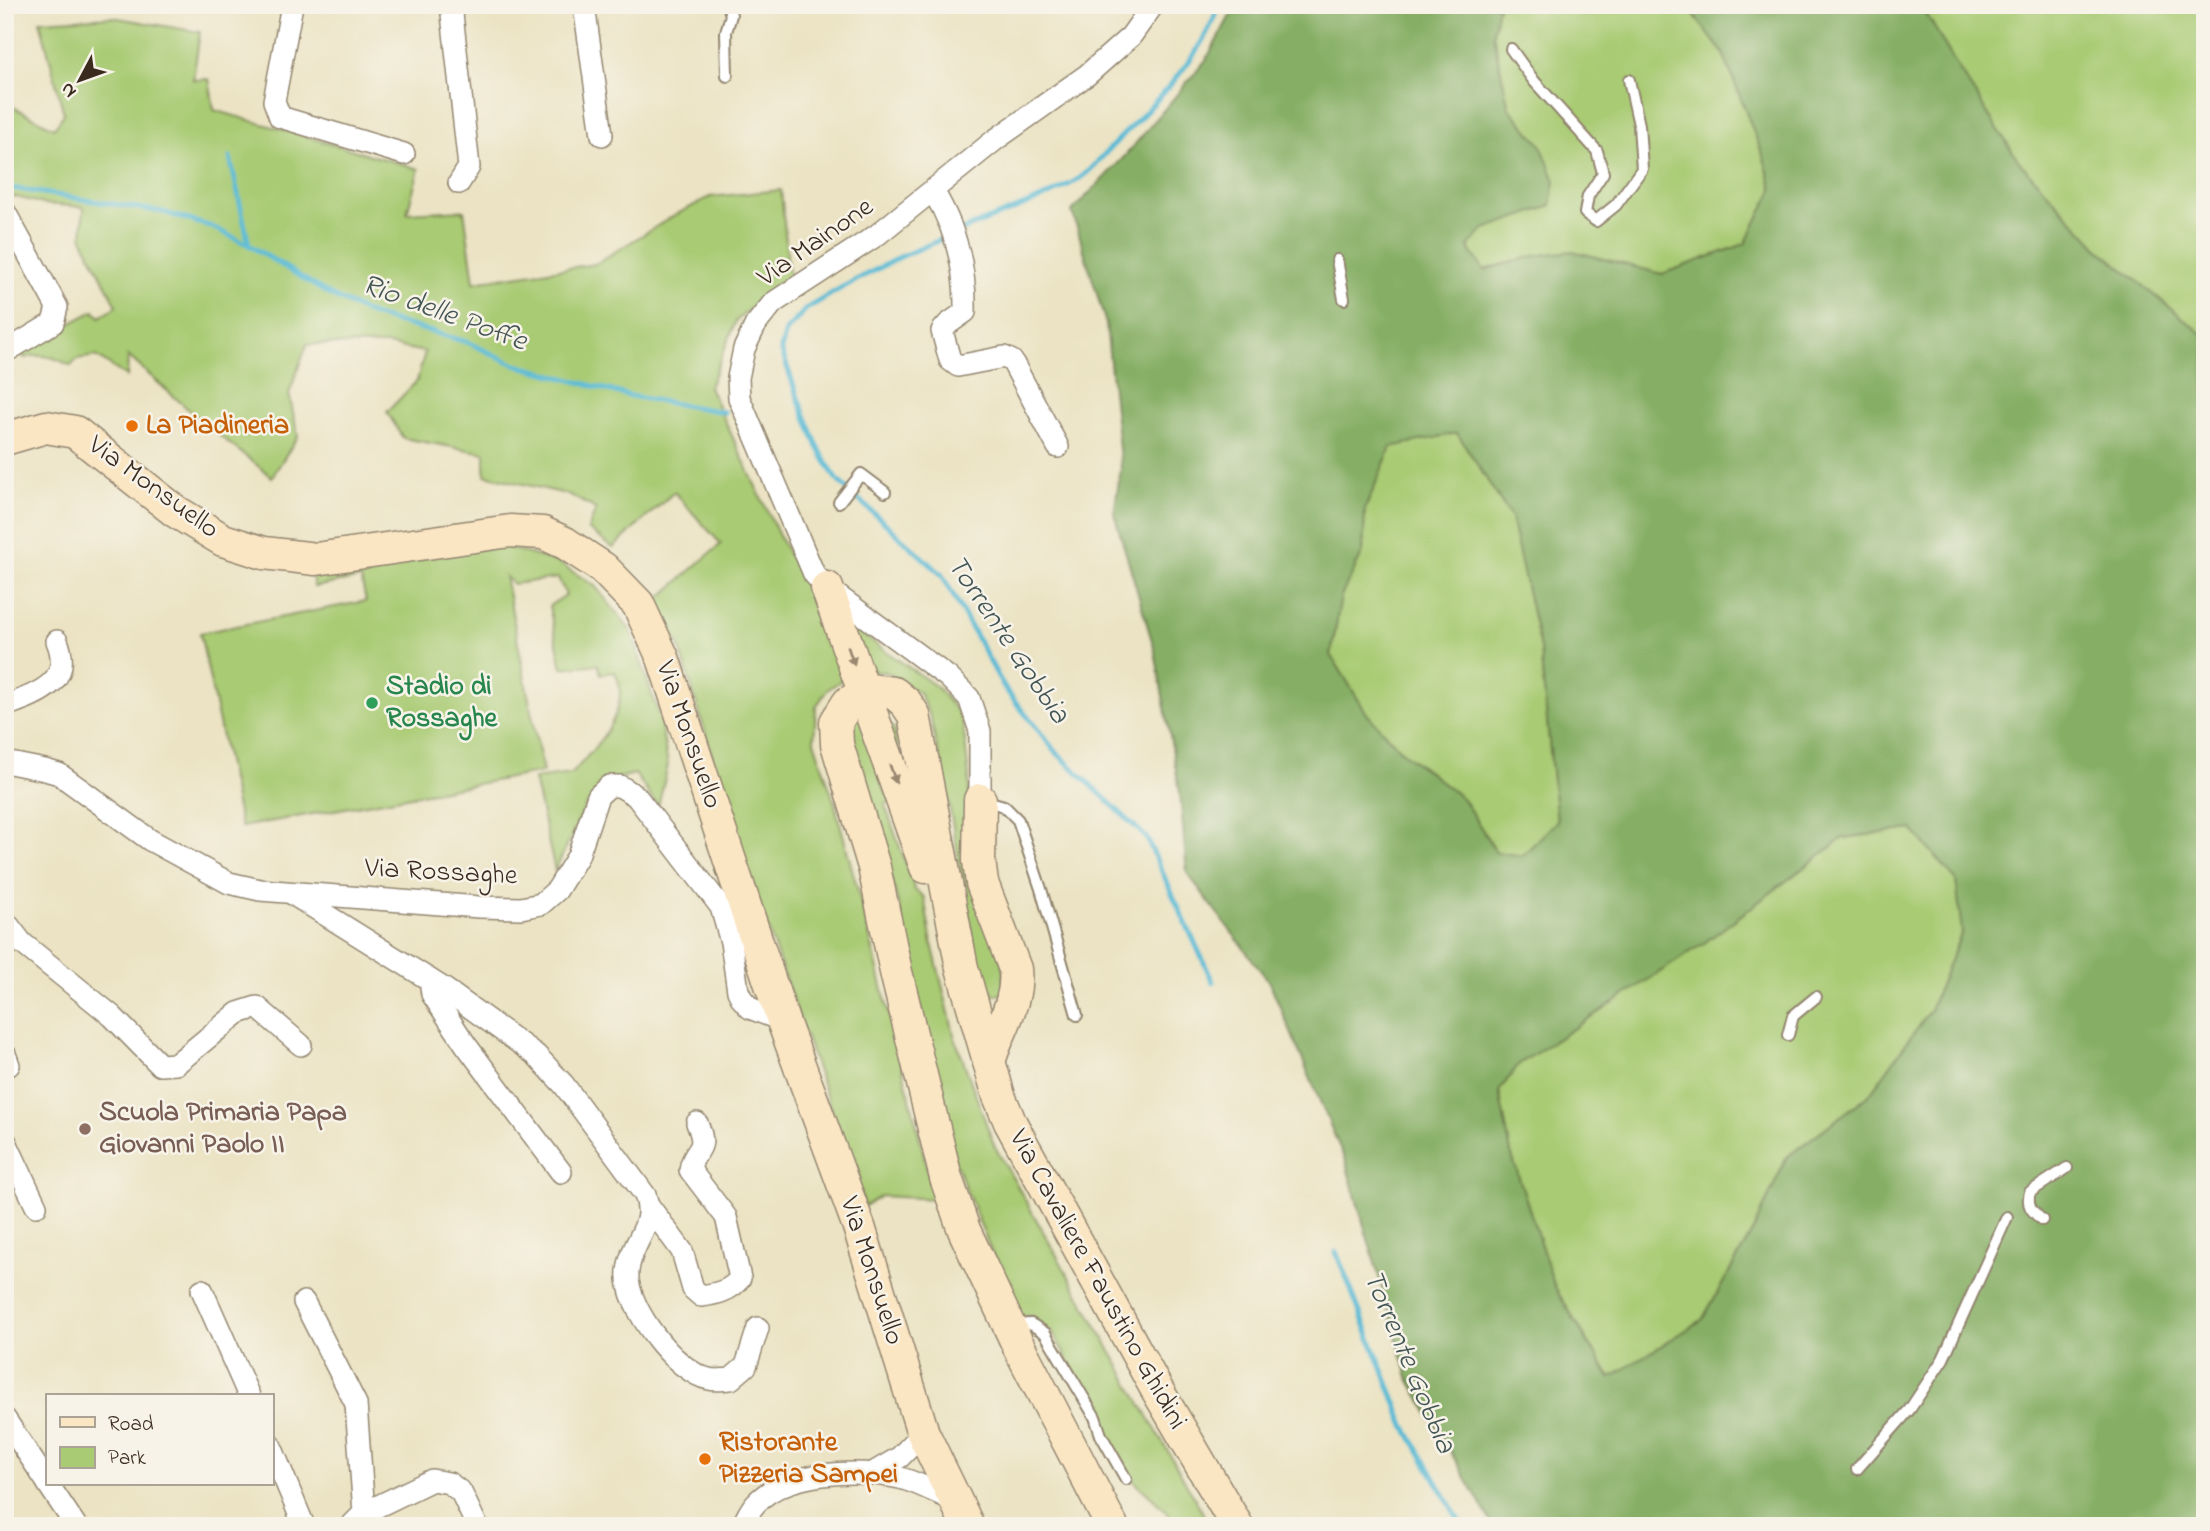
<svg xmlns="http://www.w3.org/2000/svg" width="2210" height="1531" font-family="'Indie Flower',sans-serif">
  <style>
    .green { fill: #a9cb73; stroke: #727a48; stroke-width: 2 }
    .forest { fill: #86af65; stroke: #606c42; stroke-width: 2; fill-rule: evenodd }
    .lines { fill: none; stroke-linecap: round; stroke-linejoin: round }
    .stream { stroke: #56bad5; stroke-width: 5 }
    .lane-casing { stroke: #938670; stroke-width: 14 }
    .street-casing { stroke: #938670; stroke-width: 24 }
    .secondary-casing { stroke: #938670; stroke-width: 35 }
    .lane { stroke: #fff; stroke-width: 10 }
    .street { stroke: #fff; stroke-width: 21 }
    .secondary { stroke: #fbe6c4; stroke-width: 32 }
    .oneway { fill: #9b8871 }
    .food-dot { fill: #e8710a; stroke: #f7f3e8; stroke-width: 2.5 }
    .leisure-dot { fill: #2e9e5b; stroke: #f7f3e8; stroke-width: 2.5 }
    .education-dot { fill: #8d6e63; stroke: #f7f3e8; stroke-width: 2.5 }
    .labels { text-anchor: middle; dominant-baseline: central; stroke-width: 5; stroke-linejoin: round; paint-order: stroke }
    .street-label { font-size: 28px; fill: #3b2a1e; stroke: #f7f3e8 }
    .food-label { font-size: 28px; font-weight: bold; fill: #c56008; stroke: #f7f3e8; text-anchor: start }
    .leisure-label { font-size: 28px; font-weight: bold; fill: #27864d; stroke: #f7f3e8; text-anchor: start }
    .education-label { font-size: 28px; font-weight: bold; fill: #785e54; stroke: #f7f3e8; text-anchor: start }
    .water-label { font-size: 30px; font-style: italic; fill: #435555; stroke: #f7f3e8 }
  </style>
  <rect width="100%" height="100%" fill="#f7f3e8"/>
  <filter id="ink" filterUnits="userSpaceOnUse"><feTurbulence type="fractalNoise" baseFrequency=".0143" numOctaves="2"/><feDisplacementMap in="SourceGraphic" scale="14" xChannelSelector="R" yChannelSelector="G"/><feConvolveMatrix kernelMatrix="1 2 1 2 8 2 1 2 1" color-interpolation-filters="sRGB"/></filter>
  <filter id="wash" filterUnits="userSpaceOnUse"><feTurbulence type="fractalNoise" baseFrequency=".00686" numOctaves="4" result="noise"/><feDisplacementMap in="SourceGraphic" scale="28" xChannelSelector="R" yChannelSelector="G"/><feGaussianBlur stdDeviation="1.57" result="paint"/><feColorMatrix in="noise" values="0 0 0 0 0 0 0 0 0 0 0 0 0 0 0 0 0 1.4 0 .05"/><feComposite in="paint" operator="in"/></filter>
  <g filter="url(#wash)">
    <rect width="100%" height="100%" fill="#ebe3c3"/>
    <g class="green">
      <polygon points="1498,5 1686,5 1723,53 1764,158 1773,190 1745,244 1662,274 1572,251 1534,256 1483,270 1468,246 1484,229 1551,206 1541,145 1509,108 1493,34"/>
      <polygon points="1921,5 2205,5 2205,336 2102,252 2020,163 1960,71"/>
      <path d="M 112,17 L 200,32 L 193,80 L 209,79 L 214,110 L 419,169 L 407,213 L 464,210 L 474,282 L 595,264 L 675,215 L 710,197 L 781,190 L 789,275 L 736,321 L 709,387 L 781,540 L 814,601 L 937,687 L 962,717 L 969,775 L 969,835 L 1004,971 L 1003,994 L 992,995 L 980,982 L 948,798 L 930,716 L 919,693 L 886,672 L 852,673 L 827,690 L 816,707 L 814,741 L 834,801 L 863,910 L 935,1199 L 881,1196 L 865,1206 L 745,864 L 679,645 L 657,600 L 721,544 L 674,492 L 613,548 L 588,529 L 596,509 L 570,495 L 485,475 L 485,453 L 403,438 L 387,412 L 417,381 L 425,352 L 388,345 L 307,344 L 289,394 L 298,436 L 272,477 L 206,425 L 128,356 L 127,377 L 96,356 L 77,359 L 71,366 C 55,357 42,353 24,358 L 20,350 L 94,311 L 100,317 L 117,306 L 82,238 L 84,207 L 43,204 L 13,196 L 5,199 L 5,103 L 54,128 L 64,114 L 40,21 Z"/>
      <polygon points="1457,433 1511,517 1540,649 1557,822 1522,856 1496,852 1463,799 1400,750 1367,714 1331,655 1341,596 1363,552 1365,509 1391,446"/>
      <path d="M 499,545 L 557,562 L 595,586 L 631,631 L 660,719 L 668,765 L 658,807 L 635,774 L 611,780 L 585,807 L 555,871 L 534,779 L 571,774 C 594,750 634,709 615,672 L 601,674 L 598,664 L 562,668 L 549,606 L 566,595 L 558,578 L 513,584 L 505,576 L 543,772 L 241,827 L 200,633 L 366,601 L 361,578 L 314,587 L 311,571 Z"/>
      <polygon points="878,714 894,729 905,791 885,805 915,890 924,897 932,944 955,1038 994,1145 1203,1513 1206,1526 1176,1526 1164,1509 1137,1484 1119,1460 1108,1441 1095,1408 1054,1335 1031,1315 1021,1318 995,1261 952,1154 927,1044 899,906 848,729 857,715"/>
      <polygon points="1912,829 1956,880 1962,932 1930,1010 1869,1095 1787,1157 1754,1229 1702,1320 1611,1378 1555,1288 1511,1153 1499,1091 1519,1064 1704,943 1843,838"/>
    </g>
    <path class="forest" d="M 1236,5 L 1498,5 L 1493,35 L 1509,108 L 1541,145 L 1555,181 L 1551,206 L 1484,229 L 1468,247 L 1484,270 L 1534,256 L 1572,251 L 1662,274 L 1745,244 L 1773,190 L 1764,158 L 1723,53 L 1686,5 L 1921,5 L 1960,71 L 2020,163 L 2102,252 L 2205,336 L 2205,1526 L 1493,1526 L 1408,1377 L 1345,1160 L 1270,983 L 1187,873 L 1180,793 L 1155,651 L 1114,513 L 1121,468 L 1106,324 L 1072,211 L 1125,156 L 1206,60 ZM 1457,433 L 1511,517 L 1540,649 L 1557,821 L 1522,856 L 1496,852 L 1463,799 L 1400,750 L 1367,714 L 1331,655 L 1341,596 L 1363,552 L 1365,509 L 1391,447 ZM 1912,829 L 1956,880 L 1962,932 L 1930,1010 L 1869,1095 L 1787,1157 L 1754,1229 L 1702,1320 L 1610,1378 L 1555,1288 L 1511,1153 L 1499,1091 L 1519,1064 L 1704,943 L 1843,838 Z"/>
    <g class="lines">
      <g class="stream">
        <polyline points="230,157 249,245 330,295 372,315 467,342 516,365 630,396 724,412"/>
        <polyline points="5,187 163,212 212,227 249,245"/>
        <path d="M 958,232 C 999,214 1042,202 1080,178 C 1091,171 1101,158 1110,148 C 1151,107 1200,61 1219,5"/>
        <polyline points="949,236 900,257 841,288 806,309 786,331 781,349 798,398 818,447 836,479 942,575 1005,689 1056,752 1146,837 1213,982"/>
        <polyline points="1336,1252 1405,1426 1462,1526"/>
      </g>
    </g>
  </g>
  <g filter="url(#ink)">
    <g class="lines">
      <defs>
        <g id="lane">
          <polyline points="1511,49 1534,81 1597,151 1603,173 1588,196 1585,213 1596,221 1616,205 1642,169 1639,125 1629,80"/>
          <polyline points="727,76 726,32 731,15 728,5"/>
          <polyline points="1337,260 1344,299"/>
          <polyline points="839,502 861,474 885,492"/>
          <polyline points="983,800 1004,806 1018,820 1041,889 1077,1015"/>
          <polyline points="1788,1035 1793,1016 1816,997"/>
          <path d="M 2042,1220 C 2032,1211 2026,1206 2030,1192 L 2067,1168"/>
          <polyline points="1015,1325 1031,1324 1045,1333 1095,1417 1101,1435 1126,1479"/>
          <polyline points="1857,1469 1910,1409 1943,1359 2007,1217"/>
        </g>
        <g id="street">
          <polyline points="292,5 274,101 280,117 404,154"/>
          <polyline points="451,5 469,167 459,183"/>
          <polyline points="584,5 602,135"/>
          <path d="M 933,191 C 956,228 966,268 965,312 L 948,324 L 942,331 L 950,360 L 958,366 L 1004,357 L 1012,361 L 1058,447"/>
          <polyline points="5,212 57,307 53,323 5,352"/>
          <path d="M 5,706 C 37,694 74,683 57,641"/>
          <polyline points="5,762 45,770 59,774 150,840 229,883 260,890 479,907 521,908 541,904 557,890 578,856 598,796 609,786 620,786 636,796 721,907 731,942 738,991 742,999 750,1008 783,1021"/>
          <polyline points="980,800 980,731 969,698 948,677 827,588 814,574 739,398 738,378 744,349 756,324 773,303 877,235 995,140 1087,75 1131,36 1153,5"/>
          <path d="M 294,895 L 446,990 L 536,1055 L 564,1085 L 645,1195 C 657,1226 631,1240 628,1271 C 624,1305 676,1373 709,1379 C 716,1381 724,1379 731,1379 L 746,1366 L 758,1328"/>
          <polyline points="5,921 22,943 112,1016 160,1065 176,1064 238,1013 257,1007 301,1045"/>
          <polyline points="430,980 432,994 466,1045 561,1172"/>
          <polyline points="5,1054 9,1065"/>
          <polyline points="5,1140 36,1206"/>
          <path d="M 649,1206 L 682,1251 L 693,1289 L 701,1296 C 716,1294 731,1291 740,1278 L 726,1217 L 690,1170 C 693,1146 710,1154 697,1123"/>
          <polyline points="202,1290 249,1396"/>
          <polyline points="304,1302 356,1404 364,1513 351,1526"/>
          <polyline points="5,1419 47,1482"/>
          <polyline points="271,1446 304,1526"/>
          <polyline points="871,1474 900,1457 923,1433"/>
          <polyline points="48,1484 76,1526"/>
          <polyline points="364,1513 432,1480 449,1483 461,1492 477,1526"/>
          <polyline points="5,1525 6,1526"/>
          <path d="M 742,1526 C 746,1519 750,1509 756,1503 C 787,1470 859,1469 900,1478 C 919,1483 937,1493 955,1501"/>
        </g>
        <g id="secondary">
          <polyline points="5,439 46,427 75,432 175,511 223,540 264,553 316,559 510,531 543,533 565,543 603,568 638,604 663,658 783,1021 859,1227 923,1433 968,1526"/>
          <polyline points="827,588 859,678"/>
          <polyline points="870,710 926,867"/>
          <path d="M 980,800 L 979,861 L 982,883 L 1015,969 C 1019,1003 998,1030 989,1062"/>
          <polyline points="1112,1526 1019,1347 964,1230 946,1178 896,972 874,867 837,744 836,722 848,703 871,690 894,693 906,703 914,715 962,968 999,1096 1010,1122 1156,1388 1237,1526"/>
        </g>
      </defs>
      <use href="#lane" class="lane-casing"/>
      <use href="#street" class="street-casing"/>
      <use href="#secondary" class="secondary-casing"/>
      <use href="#lane" class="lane"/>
      <use href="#street" class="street"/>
      <use href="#secondary" class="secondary"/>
    </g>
    <defs><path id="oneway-solid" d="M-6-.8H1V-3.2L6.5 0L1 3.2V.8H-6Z" transform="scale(1.75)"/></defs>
    <g class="oneway">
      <use href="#oneway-solid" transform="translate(851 656) rotate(71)"/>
      <use href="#oneway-solid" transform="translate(893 774) rotate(71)"/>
    </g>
  </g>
  <g class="food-dot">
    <circle cx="132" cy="426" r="7"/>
    <circle cx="705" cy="1459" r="7"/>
  </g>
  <circle class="leisure-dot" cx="372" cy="703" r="7"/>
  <circle class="education-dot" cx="85" cy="1129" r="7"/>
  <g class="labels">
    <g class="street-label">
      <text transform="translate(816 243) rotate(-35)">Via Mainone</text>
      <text transform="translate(153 488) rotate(36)">Via Monsuello</text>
      <text transform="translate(688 735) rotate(71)">Via Monsuello</text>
      <text transform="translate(441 873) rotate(3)">Via Rossaghe</text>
      <text transform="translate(871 1271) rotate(72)">Via Monsuello</text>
      <text transform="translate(1097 1280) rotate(61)">Via Cavaliere Faustino Ghidini</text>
    </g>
    <g class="food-label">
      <text x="146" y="426">La Piadineria</text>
      <text x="719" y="1443">Ristorante<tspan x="719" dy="32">Pizzeria Sampei</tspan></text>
    </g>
    <g class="leisure-label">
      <text x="386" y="687">Stadio di<tspan x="386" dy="32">Rossaghe</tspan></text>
    </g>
    <g class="education-label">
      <text x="99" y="1113">Scuola Primaria Papa<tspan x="99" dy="32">Giovanni Paolo II</tspan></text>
    </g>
    <g class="water-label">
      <text transform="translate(444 314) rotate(20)">Rio delle Poffe</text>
      <text transform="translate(1007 640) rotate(56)">Torrente Gobbia</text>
      <text transform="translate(1408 1362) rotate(67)">Torrente Gobbia</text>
    </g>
  </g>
  <rect width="2210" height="1531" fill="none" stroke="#f7f3e8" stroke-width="28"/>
  <rect x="46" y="1394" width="228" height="91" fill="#f7f3e8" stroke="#aca397" stroke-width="2"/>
  <rect x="60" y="1417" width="35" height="10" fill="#fbe6c4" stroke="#aca397" stroke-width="2"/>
  <text x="108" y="1430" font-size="21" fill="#3b2a1e">Road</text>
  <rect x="60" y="1447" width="35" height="21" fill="#a9cb73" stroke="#aca397" stroke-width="2"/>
  <text x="108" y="1464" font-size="21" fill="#3b2a1e">Park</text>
  <g transform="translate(80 80) rotate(229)" stroke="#f7f3e8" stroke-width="5" paint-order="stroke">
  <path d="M0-5L12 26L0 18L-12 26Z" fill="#3b2a1e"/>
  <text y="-10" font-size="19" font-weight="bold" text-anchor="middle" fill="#3b2a1e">N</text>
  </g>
</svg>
